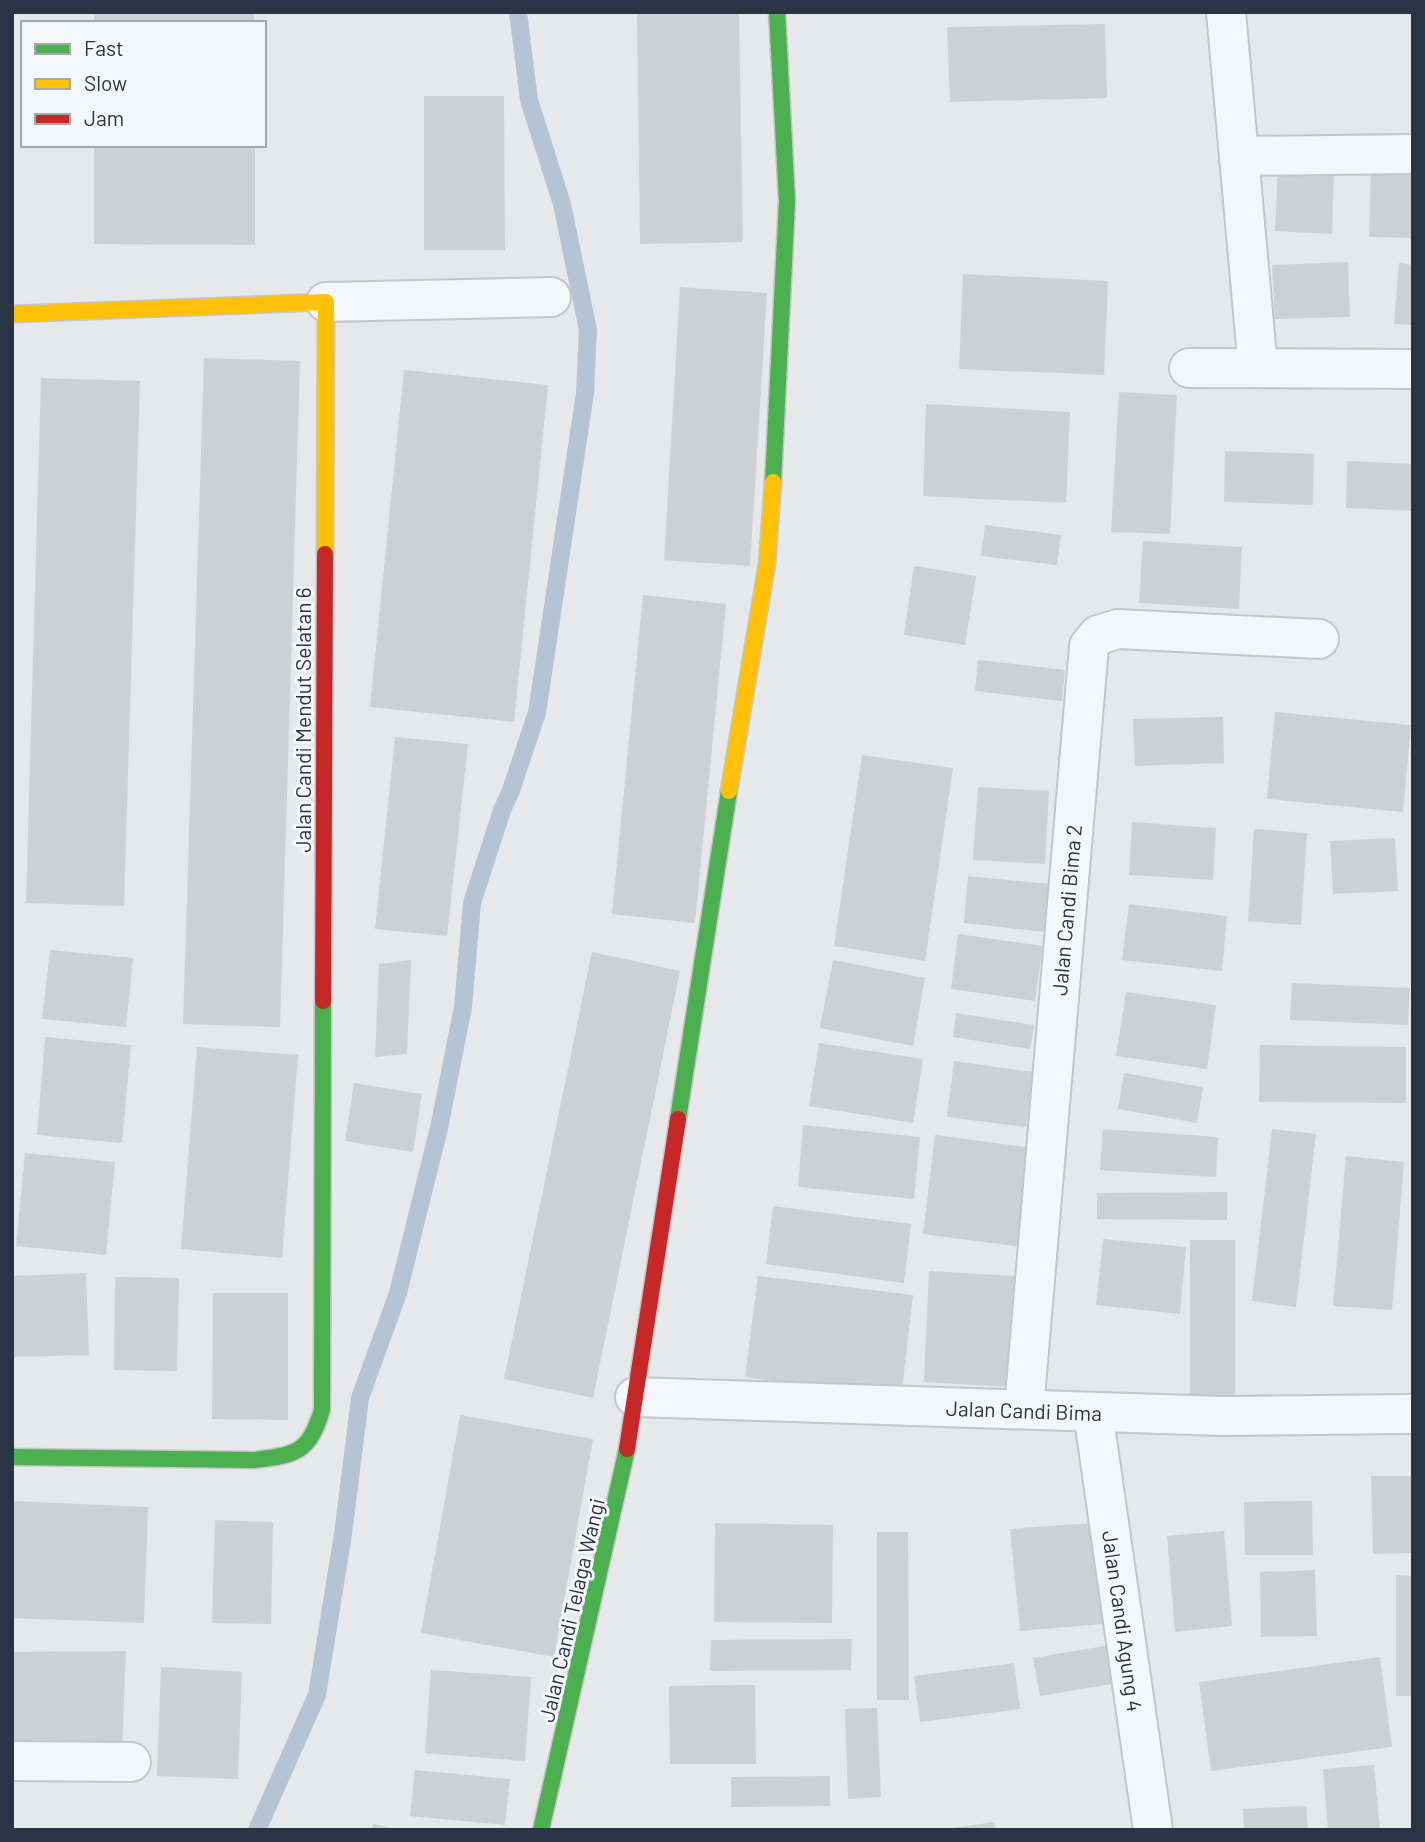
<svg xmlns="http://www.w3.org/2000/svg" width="1425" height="1842" font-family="Barlow,sans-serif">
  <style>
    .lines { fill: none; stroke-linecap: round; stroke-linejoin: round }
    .stream { stroke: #b4c4d5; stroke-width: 18 }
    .building { fill: #ced0d3 }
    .street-casing { stroke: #c4c6c8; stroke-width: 42 }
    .fast-casing { stroke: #c4c6c8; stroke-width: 19 }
    .slow-casing { stroke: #c4c6c8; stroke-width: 19 }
    .jam-casing { stroke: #c4c6c8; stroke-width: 19 }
    .street { stroke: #f5f6f7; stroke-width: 38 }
    .fast { stroke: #4caf50; stroke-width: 16 }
    .slow { stroke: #ffc107; stroke-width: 16 }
    .jam { stroke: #c62828; stroke-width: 16 }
    .labels { text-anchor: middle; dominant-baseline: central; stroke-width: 6; stroke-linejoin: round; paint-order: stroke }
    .street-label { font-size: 21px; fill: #2b3445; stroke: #f4f6f9 }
  </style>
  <rect width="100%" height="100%" fill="#e6e8ea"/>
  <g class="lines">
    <polyline class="stream" points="257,1830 317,1695 343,1534 360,1398 398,1293 439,1128 463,1007 472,903 502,810 510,793 537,713 585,393 588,330 562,204 529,100 518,12"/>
  </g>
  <g class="building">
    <rect x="94" y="12" width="160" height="11"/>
    <polygon points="637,12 739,12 743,242 640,244"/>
    <polygon points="1105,24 1107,98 950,102 947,27"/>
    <polygon points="424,96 504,96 505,250 424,250"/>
    <polygon points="94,145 255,145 255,245 94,244"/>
    <polygon points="1371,166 1413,168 1413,238 1369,237"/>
    <polygon points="1278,170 1334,172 1332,234 1275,231"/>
    <polygon points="1348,262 1350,317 1275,319 1272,265"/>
    <polygon points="1399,263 1413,265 1413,325 1394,324"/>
    <polygon points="963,274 1108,281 1104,375 959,369"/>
    <polygon points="680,287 767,293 750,566 664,560"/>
    <polygon points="204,358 300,361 280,1027 183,1024"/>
    <polygon points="404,370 548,385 514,722 370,707"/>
    <polygon points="41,378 140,381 124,906 26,903"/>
    <polygon points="1119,392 1177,395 1170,534 1111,532"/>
    <polygon points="926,404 1070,412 1066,503 923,496"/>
    <polygon points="1225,451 1314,454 1313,505 1224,502"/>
    <polygon points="1347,461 1413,464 1413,511 1346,508"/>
    <polygon points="985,525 1061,535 1057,565 981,556"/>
    <polygon points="1143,541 1242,547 1239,609 1139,603"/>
    <polygon points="914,566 976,576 965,645 904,635"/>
    <polygon points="643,595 726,604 695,923 612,914"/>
    <polygon points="978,660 1065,670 1062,701 975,691"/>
    <polygon points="1275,712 1411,725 1403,812 1267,799"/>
    <polygon points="1223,717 1224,763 1135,766 1133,719"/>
    <polygon points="395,737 468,744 447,936 375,929"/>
    <polygon points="862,755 953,768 925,961 834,946"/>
    <polygon points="978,787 1049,791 1045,864 973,860"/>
    <polygon points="1132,822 1216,828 1213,880 1129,875"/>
    <polygon points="1254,829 1307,833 1301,925 1248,921"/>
    <polygon points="1395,838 1398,891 1333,894 1330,841"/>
    <polygon points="968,876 1050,884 1046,932 964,923"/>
    <polygon points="1129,904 1227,916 1222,971 1122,960"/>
    <polygon points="958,934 1043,946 1035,1001 951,989"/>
    <polygon points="50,950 133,958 126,1027 42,1019"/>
    <polygon points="592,952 680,971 593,1398 504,1379"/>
    <polygon points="411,960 407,1054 375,1057 379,964"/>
    <polygon points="833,960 925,978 913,1046 820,1028"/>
    <polygon points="1292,983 1410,988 1408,1025 1290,1020"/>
    <polygon points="1126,992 1216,1005 1207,1069 1116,1056"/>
    <polygon points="956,1013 1034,1025 1030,1049 953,1037"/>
    <polygon points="45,1037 131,1045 122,1143 37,1135"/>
    <polygon points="819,1043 923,1059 913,1123 809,1106"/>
    <polygon points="1260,1045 1406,1047 1406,1103 1259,1102"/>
    <polygon points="197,1047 298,1055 282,1258 181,1249"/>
    <polygon points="954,1061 1033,1072 1026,1127 947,1117"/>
    <polygon points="1124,1073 1203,1087 1197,1123 1118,1109"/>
    <polygon points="354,1083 422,1094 413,1152 345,1141"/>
    <polygon points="803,1125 920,1137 914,1199 798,1187"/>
    <polygon points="1103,1129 1218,1137 1216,1177 1100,1170"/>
    <polygon points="1272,1129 1316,1134 1296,1307 1252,1301"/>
    <polygon points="935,1135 1041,1149 1029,1248 923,1234"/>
    <polygon points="25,1153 115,1162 106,1255 16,1246"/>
    <polygon points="1346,1156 1404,1162 1392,1310 1333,1306"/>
    <polygon points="1227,1192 1227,1220 1097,1219 1097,1193"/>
    <polygon points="773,1206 911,1224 904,1283 766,1264"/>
    <polygon points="1103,1239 1186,1247 1180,1314 1096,1305"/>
    <polygon points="1190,1240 1235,1240 1235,1409 1190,1408"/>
    <polygon points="929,1271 1017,1276 1010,1387 924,1382"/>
    <polygon points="86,1273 89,1355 12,1357 12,1276"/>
    <polygon points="758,1276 913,1295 901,1398 745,1377"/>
    <polygon points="115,1277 179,1278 177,1371 114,1370"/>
    <polygon points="213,1293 288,1293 288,1420 212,1419"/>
    <polygon points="460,1415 593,1439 554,1657 421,1633"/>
    <polygon points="1371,1476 1413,1476 1413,1553 1373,1554"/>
    <polygon points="12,1501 148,1507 144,1623 12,1618"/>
    <polygon points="1312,1501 1313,1555 1245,1555 1244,1502"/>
    <polygon points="215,1520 273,1522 271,1624 212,1623"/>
    <polygon points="715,1523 833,1525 832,1623 714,1622"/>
    <polygon points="1094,1523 1103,1624 1020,1631 1010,1529"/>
    <polygon points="1224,1531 1232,1626 1175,1632 1167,1536"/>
    <polygon points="877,1532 908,1532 909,1700 877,1700"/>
    <polygon points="1315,1570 1317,1636 1261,1637 1260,1572"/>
    <polygon points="1396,1575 1413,1576 1413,1696 1396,1696"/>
    <polygon points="852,1639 851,1670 710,1671 711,1640"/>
    <polygon points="1122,1643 1128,1681 1040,1696 1033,1658"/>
    <polygon points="126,1651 122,1751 12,1752 12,1652"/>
    <polygon points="1380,1657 1392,1747 1211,1771 1199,1682"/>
    <polygon points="1014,1663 1020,1709 920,1722 914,1676"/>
    <polygon points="161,1667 242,1672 238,1779 157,1776"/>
    <polygon points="431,1670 531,1677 525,1761 425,1753"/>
    <polygon points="755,1685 756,1764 670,1764 669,1686"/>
    <polygon points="877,1708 881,1797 848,1799 845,1709"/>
    <polygon points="1374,1765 1380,1830 1328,1830 1323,1769"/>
    <polygon points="415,1770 510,1779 505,1825 410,1816"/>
    <polygon points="830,1776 830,1806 731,1807 731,1777"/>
    <polygon points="1306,1806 1308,1830 1244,1830 1243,1809"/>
    <polygon points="994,1822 995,1830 953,1830 953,1828"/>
    <polygon points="373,1824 397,1829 397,1830 372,1830"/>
  </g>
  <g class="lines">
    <defs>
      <g id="street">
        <polyline points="1226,12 1258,368"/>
        <polyline points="1239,156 1413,154"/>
        <polyline points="326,302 551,297"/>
        <polyline points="1189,368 1413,369"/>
        <polyline points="635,1397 1222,1416 1413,1414"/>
        <polyline points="1024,1409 1089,646 1098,635 1118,629 1319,639"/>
        <polyline points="1093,1412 1153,1830"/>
        <polyline points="12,1761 131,1762"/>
      </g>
      <g id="fast">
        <polyline points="773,482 787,201 777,12"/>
        <polyline points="678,1119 729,791"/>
        <path d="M 12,1457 L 254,1460 C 296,1455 309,1453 322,1410 L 323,1001"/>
        <polyline points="541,1830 627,1449"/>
      </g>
      <g id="slow">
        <polyline points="12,314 326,302 325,554"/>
        <polyline points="729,791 767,564 773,482"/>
      </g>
      <g id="jam">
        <polyline points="323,1001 325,554"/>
        <polyline points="627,1449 678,1119"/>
      </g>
    </defs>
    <use href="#street" class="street-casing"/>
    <use href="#fast" class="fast-casing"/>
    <use href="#slow" class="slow-casing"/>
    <use href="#jam" class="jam-casing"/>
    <use href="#street" class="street"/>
    <use href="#fast" class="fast"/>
    <use href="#slow" class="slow"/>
    <use href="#jam" class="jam"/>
  </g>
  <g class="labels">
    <g class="street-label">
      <text transform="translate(302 720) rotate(-90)">Jalan Candi Mendut Selatan 6</text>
      <text transform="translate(1066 910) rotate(-85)">Jalan Candi Bima 2</text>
      <text transform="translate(1024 1410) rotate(2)">Jalan Candi Bima</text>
      <text transform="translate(571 1610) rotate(-77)">Jalan Candi Telaga Wangi</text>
      <text transform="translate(1123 1621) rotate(82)">Jalan Candi Agung 4</text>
    </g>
  </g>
  <rect width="1425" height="1842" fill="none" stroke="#2b3445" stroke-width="28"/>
  <rect x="21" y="21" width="245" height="126" fill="#f4f6f9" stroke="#a4a8b1" stroke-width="2"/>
  <rect x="35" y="44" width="35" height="10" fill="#4caf50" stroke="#a4a8b1" stroke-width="2"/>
  <text x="84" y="56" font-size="21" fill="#2b3445">Fast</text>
  <rect x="35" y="79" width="35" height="10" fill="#ffc107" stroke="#a4a8b1" stroke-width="2"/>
  <text x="84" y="91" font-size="21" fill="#2b3445">Slow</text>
  <rect x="35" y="114" width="35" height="10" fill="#c62828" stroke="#a4a8b1" stroke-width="2"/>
  <text x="84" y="126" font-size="21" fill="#2b3445">Jam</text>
</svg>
